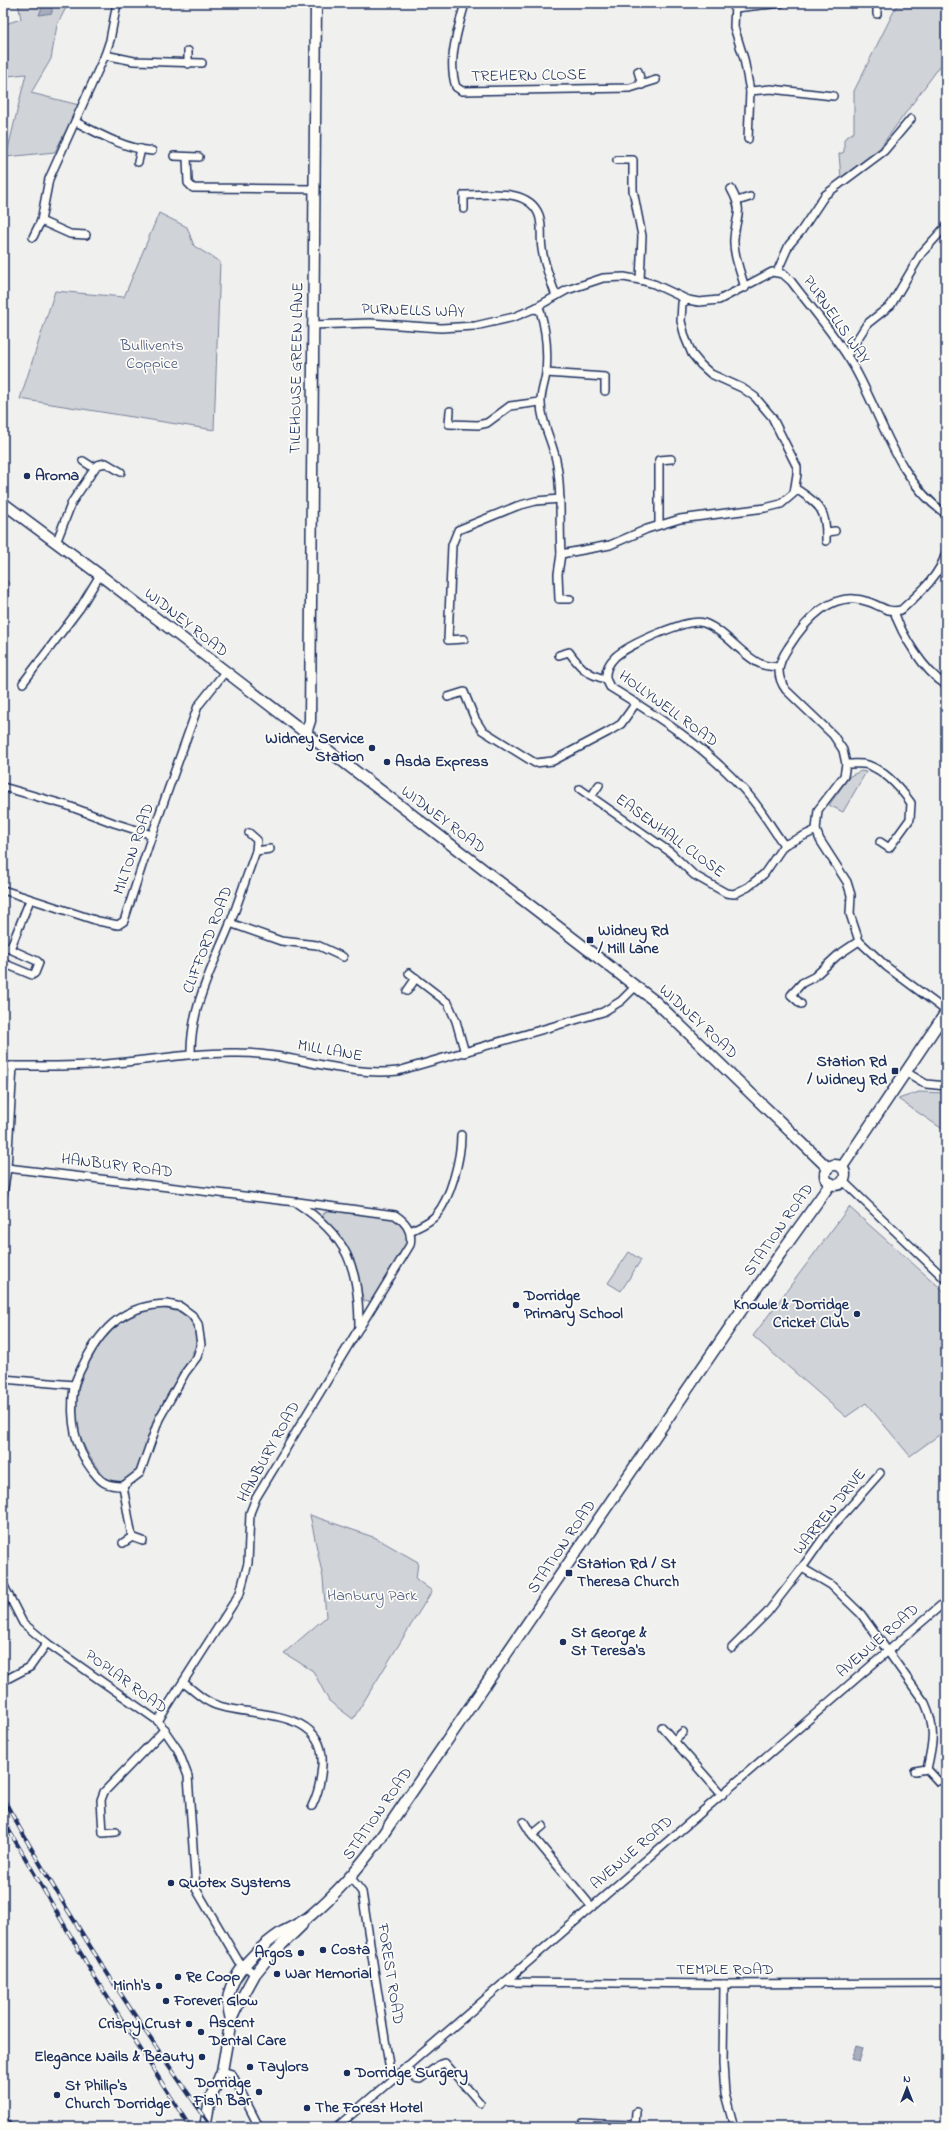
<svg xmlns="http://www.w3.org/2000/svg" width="949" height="2130" font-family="'Indie Flower',sans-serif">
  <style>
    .green { fill: #d0d3d8; stroke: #76819b }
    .water { fill: #a7adbd; stroke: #6f7b97 }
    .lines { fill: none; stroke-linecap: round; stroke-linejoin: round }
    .street-casing { stroke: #1b2f5e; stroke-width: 10 }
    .secondary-casing { stroke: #1b2f5e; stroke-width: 13 }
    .street { stroke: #fdfcf7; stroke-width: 7 }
    .secondary { stroke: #fdfcf7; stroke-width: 10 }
    .rail-casing { stroke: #1b2f5e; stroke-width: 4 }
    .rail { stroke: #fdfcf7; stroke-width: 2.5; stroke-dasharray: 8; stroke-linecap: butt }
    .poi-dot { fill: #1b2f5e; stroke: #fdfcf7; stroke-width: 1.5 }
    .labels { text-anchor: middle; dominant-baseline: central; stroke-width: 3.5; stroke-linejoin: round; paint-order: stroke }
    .street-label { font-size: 16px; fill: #1b2f5e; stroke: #fdfcf7 }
    .park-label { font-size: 16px; fill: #48587c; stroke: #fdfcf7 }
    .poi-label { font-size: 16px; font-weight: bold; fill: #1b2f5e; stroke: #fdfcf7; text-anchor: start }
  </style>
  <rect width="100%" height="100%" fill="#f0f0ee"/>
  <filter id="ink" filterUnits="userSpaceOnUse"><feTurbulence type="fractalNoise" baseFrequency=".025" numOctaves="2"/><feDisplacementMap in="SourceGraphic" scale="8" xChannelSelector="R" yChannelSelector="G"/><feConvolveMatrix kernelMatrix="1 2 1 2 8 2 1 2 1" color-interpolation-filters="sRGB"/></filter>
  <g filter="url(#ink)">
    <g class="green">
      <polygon points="18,3 70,3 68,4 57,25 51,59 31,93 79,105 55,152 6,157 26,74 8,76 5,24 21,19"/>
      <polygon points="898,3 946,3 946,58 879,149 841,178 839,154 844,152 844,139 854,132 854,91"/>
      <polygon points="159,213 187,227 194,246 220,262 214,430 20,399 55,291 124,297"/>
      <polygon points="3,577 9,583 8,601 3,605"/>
      <polygon points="861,771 866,772 843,812 829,805 850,776"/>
      <polygon points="919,1092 946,1093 946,1127 944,1130 898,1099"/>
      <polygon points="849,1207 946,1293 943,1336 946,1341 946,1430 910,1456 866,1403 846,1417 753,1336"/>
      <path d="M 330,1209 L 392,1217 C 404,1222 408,1231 408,1243 L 371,1302 L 364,1301 C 360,1291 360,1280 357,1270 C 352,1249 337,1233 323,1217 L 323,1214 Z"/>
      <polygon points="629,1252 641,1260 621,1291 608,1283"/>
      <path d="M 158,1308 C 176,1310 190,1312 195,1332 C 195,1336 197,1340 196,1344 C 191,1360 179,1374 171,1389 C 164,1400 158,1412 153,1424 C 145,1440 146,1465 132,1477 C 123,1484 109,1483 102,1474 C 90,1459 80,1442 77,1423 C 70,1373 107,1315 158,1308 Z"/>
      <polygon points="310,1515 376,1538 418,1562 416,1579 432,1591 353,1719 329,1701 313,1671 284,1653 326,1617 323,1578"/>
    </g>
    <g class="water">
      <polygon points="44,3 52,3 52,13 39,15"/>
      <polygon points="856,2046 863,2048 859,2061 852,2059"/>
    </g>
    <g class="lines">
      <defs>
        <g id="street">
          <path d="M 465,3 C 458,30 447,60 456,87 L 462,91 L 630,88 L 656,80"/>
          <polyline points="735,3 734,27 744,59 750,91 748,139"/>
          <polyline points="877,3 877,14"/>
          <polyline points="735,8 781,3"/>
          <polyline points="105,55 134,61 202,63"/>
          <polyline points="188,64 188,51"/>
          <polyline points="638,71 642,85"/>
          <polyline points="750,91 771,89 833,96"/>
          <path d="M 76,122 C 101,135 124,148 152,151"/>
          <polyline points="174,156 199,157"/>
          <polyline points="187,157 188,183 193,188 315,189"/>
          <polyline points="617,160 633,160 633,190 642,236 640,280"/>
          <polyline points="138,162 141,149"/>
          <path d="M 731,189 C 745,214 735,216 734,239 C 733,255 741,273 745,288"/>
          <polyline points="737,201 750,197"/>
          <path d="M 464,209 L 464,195 C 488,195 528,187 539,215 C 543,226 540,238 542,249 C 544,265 551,281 556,296"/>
          <polyline points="41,221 70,234 86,235"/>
          <polyline points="33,237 41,221 49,179 105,55 110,40 117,3"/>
          <polyline points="777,272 789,245 801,231 825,195 884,151 911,119"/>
          <path d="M 533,309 L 540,310 C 546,330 548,351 546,373 C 545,383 540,394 541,403 C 541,424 554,444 557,465 C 562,494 559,524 561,554 L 610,545 L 647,529 L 680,519 L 765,508 L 781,504 L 794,493 L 797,474 L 797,467 L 772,417 L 755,397 L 742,388 L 711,374 L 701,365 L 692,354 L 685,337 L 681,321 L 682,303 L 688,300"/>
          <path d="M 312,325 L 370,323 L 441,328 L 475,326 L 514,317 L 533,309 L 567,290 L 603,278 L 624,277 L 640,280 L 654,284 L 688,300 L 699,302 L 719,300 L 772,272 L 783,274 L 791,281 C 812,309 836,336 854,367 C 882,416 897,481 946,514"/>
          <polyline points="847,355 867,324 891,305 921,254 946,226"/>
          <polyline points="546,373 605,377 605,391"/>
          <polyline points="450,411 449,424 478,425 487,423 510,406 540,402"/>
          <polyline points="83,461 94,468"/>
          <path d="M 795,488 C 819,505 827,508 826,541"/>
          <polyline points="659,524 659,460 671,459"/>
          <polyline points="826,532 835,531"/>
          <polyline points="56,543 72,502 97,465 106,463 121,472"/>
          <path d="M 946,552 C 940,576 919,594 901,610 C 887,613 881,606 869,602 C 832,588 805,621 788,648 C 778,663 775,675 786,690 L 833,735 L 843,750 L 846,764 L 844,776 L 818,810 L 816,830 L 820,840 L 847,882 L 851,895 L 850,914 L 859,941 L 887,967 L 946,1011"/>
          <polyline points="561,554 558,574 559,599 570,599"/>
          <path d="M 894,611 C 902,636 924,671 946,685"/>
          <polyline points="464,639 448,640 452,545 458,530 517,506 536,501 560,499"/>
          <path d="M 559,655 L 569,652 C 580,667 587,675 606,679 L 610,687 C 659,717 707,748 745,791 C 760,807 771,827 784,845 L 816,830"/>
          <path d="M 606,679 C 605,671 609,663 615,657 C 628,645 688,617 704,623 C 726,631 743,657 761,664 C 766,667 773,666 779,667"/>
          <polyline points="23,683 80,608 100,575"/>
          <polyline points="448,697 464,692 475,719 482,730 535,763 553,761 608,732 621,724 636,703"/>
          <path d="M 846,764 C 853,764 861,763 868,765 C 885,771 901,789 911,803 L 910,819 L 889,848 L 880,842"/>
          <polyline points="3,787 66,805 114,823 152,835"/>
          <polyline points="580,789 670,852 694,875 726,893 734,894 748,887 764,874 784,845"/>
          <polyline points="591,797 599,785"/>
          <polyline points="249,833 257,840 256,851"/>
          <polyline points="3,890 98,921 118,925 124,921 152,835 198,706 225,672"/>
          <polyline points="230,923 281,941 317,945 343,957"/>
          <polyline points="3,946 37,961 39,963 35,973 32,975 3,963"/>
          <polyline points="10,949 30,900"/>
          <polyline points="409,973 448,1003 456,1021 465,1053"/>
          <polyline points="407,991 416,978"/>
          <polyline points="801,1004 791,995 802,983 814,977 838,955 859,941"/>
          <path d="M 191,1055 C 190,1008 213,966 230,924 C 239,900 247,875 256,851 L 270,849"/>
          <path d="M 3,1066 C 37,1066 72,1067 106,1064 C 151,1060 195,1052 239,1053 C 293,1053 344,1077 398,1071 L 603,1012 L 621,1001 L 636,986"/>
          <polyline points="906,1072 926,1084 946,1086"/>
          <path d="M 7,1168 L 295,1202 C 348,1236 359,1267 359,1328 L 256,1498 L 250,1513 L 248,1563 L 240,1593 L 158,1721"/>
          <polyline points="843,1181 946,1280"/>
          <polyline points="3,1195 7,1168 13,1066"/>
          <path d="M 298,1202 L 395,1215 C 406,1222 413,1231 410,1245 L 360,1327"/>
          <path d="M 410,1231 C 418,1227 431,1222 436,1215 C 451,1198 461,1158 461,1135"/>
          <path d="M 167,1304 L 181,1307 L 192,1315 L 198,1324 L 201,1345 L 197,1357 L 185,1373 L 159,1419 L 140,1473 L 123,1486 C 117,1486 111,1486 105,1483 C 100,1481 96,1475 92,1470 C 74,1447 70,1416 74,1386 C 76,1378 81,1369 85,1361 C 103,1326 126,1305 167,1304 Z"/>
          <polyline points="3,1379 74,1385"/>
          <polyline points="123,1486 132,1537"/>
          <polyline points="123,1543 132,1537 143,1541"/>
          <polyline points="802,1568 826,1534 880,1473"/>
          <polyline points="3,1584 23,1623 47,1643 158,1721 178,1750 188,1776 196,1889 239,1962 255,1974"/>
          <path d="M 732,1648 L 767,1613 L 802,1568 L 831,1585 L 861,1614 L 925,1703 C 936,1727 933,1743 927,1769 L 938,1781"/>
          <polyline points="3,1681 30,1667 47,1643"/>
          <path d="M 184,1683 C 194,1691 205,1702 219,1706 C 256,1717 326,1709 322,1765 C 321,1780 319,1792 312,1806"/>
          <polyline points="662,1727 722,1795"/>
          <polyline points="674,1740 683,1732"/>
          <polyline points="915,1771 927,1769"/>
          <polyline points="524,1822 532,1835 591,1906"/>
          <polyline points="116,1832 103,1833 101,1800 104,1792 165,1729"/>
          <polyline points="532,1835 543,1826"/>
          <polyline points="351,1878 362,1892 389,2065 394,2078"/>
          <polyline points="504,1982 724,1984 946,1983"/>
          <polyline points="724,1984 723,2064 725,2094 734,2127"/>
          <polyline points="407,2066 415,2078 420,2079 439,2065 445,2063 480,2103"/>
          <polyline points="222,2071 232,2074 259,2127"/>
          <polyline points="3,2120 8,2127"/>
          <polyline points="583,2123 600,2124"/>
          <polyline points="635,2125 636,2112"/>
          <polyline points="337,2127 946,1601"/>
          <polyline points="599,2127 600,2124 635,2125 635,2127"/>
        </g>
        <g id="secondary">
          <polyline points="3,503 100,575 656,1002 828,1168"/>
          <polyline points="306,733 310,721 316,3"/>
          <circle cx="835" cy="1175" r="10"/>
          <polyline points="842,1167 946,1012"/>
          <path d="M 231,2020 C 230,2015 228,2008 228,2002 C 228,1975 261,1946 282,1932 C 292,1927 303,1922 311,1915 C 338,1892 356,1871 377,1843 L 780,1254 L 831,1183"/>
          <polyline points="205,2127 210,2100 222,2071 231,2020 238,2005 255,1974 268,1958 302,1925"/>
        </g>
      </defs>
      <use href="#street" class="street-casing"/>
      <use href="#secondary" class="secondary-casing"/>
      <use href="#street" class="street"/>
      <use href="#secondary" class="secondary"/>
      <defs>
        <g id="rail">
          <path d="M 3,1798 C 65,1912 136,2021 212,2127"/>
          <polyline points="3,1820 94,1976 190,2127"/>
        </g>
      </defs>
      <use href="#rail" class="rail-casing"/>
      <use href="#rail" class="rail"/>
    </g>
  </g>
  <g class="poi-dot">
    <circle cx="27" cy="476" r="4"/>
    <circle cx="372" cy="748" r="4"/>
    <circle cx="387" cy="762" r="4"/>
    <rect x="586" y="936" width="8" height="8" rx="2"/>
    <rect x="891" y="1067" width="8" height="8" rx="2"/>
    <circle cx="516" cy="1305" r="4"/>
    <circle cx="857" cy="1314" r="4"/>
    <rect x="565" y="1569" width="8" height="8" rx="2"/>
    <circle cx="563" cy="1642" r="4"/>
    <circle cx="171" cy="1883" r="4"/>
    <circle cx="323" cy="1950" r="4"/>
    <circle cx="301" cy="1953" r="4"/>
    <circle cx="277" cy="1974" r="4"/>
    <circle cx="178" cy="1977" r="4"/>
    <circle cx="159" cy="1986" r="4"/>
    <circle cx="166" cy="2001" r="4"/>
    <circle cx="189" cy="2024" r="4"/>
    <circle cx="201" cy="2032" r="4"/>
    <circle cx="202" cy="2057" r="4"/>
    <circle cx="250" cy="2067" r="4"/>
    <circle cx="347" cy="2073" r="4"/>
    <circle cx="259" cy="2092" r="4"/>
    <circle cx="57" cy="2095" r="4"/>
    <circle cx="307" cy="2108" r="4"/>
  </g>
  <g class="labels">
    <g class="street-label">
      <text transform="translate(529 76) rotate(-1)">TREHERN CLOSE</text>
      <text transform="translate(413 311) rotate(2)">PURNELLS WAY</text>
      <text transform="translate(836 320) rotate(55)">PURNELLS WAY</text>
      <text transform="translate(297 368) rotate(-89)">TILEHOUSE GREEN LANE</text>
      <text transform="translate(186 623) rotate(38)">WIDNEY ROAD</text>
      <text transform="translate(668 709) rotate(36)">HOLLYWELL ROAD</text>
      <text transform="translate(443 820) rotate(37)">WIDNEY ROAD</text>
      <text transform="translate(670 836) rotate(36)">EASENHALL CLOSE</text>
      <text transform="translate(134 849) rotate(-71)">MILTON ROAD</text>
      <text transform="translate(208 940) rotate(-69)">CLIFFORD ROAD</text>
      <text transform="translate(698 1022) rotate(43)">WIDNEY ROAD</text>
      <text transform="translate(330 1051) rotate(10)">MILL LANE</text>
      <text transform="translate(117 1166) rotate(7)">HANBURY ROAD</text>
      <text transform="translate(779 1230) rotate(-55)">STATION ROAD</text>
      <text transform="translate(269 1452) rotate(-61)">HANBURY ROAD</text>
      <text transform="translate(830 1512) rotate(-51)">WARREN DRIVE</text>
      <text transform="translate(562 1547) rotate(-56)">STATION ROAD</text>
      <text transform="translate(878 1641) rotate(-41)">AVENUE ROAD</text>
      <text transform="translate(126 1682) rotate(36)">POPLAR ROAD</text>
      <text transform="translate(378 1814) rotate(-55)">STATION ROAD</text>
      <text transform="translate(632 1853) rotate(-41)">AVENUE ROAD</text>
      <text x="725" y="1970">TEMPLE ROAD</text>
      <text transform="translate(390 1974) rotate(81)">FOREST ROAD</text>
    </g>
    <g class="park-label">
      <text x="152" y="346">Bullivents<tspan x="152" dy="18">Coppice</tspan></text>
      <text x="372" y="1596">Hanbury Park</text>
    </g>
    <g class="poi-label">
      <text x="35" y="476">Aroma</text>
      <text x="364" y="739" text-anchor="end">Widney Service<tspan x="364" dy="18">Station</tspan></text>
      <text x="395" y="762">Asda Express</text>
      <text x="598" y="931">Widney Rd<tspan x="598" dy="18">/ Mill Lane</tspan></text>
      <text x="887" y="1062" text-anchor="end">Station Rd<tspan x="887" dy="18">/ Widney Rd</tspan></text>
      <text x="524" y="1296">Dorridge<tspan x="524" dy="18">Primary School</tspan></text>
      <text x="849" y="1305" text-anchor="end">Knowle &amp; Dorridge<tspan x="849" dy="18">Cricket Club</tspan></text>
      <text x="577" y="1564">Station Rd / St<tspan x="577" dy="18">Theresa Church</tspan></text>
      <text x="571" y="1633">St George &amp;<tspan x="571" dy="18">St Teresa's</tspan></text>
      <text x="179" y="1883">Quotex Systems</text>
      <text x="331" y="1950">Costa</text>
      <text x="293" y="1953" text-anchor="end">Argos</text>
      <text x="285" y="1974">War Memorial</text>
      <text x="186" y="1977">Re Coop</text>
      <text x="151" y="1986" text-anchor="end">Minh's</text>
      <text x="174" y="2001">Forever Glow</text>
      <text x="209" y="2023">Ascent<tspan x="209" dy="18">Dental Care</tspan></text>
      <text x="181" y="2024" text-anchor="end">Crispy Crust</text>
      <text x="194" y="2057" text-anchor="end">Elegance Nails &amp; Beauty</text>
      <text x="258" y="2067">Taylors</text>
      <text x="355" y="2073">Dorridge Surgery</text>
      <text x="251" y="2083" text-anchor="end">Dorridge<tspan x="251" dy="18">Fish Bar</tspan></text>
      <text x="65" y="2086">St Philip's<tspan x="65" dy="18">Church Dorridge</tspan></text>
      <text x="315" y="2108">The Forest Hotel</text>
    </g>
  </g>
  <rect width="949" height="2130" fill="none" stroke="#fdfcf7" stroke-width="16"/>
  <rect x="8" y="8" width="933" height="2114" fill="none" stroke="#1b2f5e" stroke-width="1.5" filter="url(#ink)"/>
  <g transform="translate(907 2088)" stroke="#fdfcf7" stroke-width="3" paint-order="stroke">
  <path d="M0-3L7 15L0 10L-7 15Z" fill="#1b2f5e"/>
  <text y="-6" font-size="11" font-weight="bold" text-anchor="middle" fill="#1b2f5e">N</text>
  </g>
</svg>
